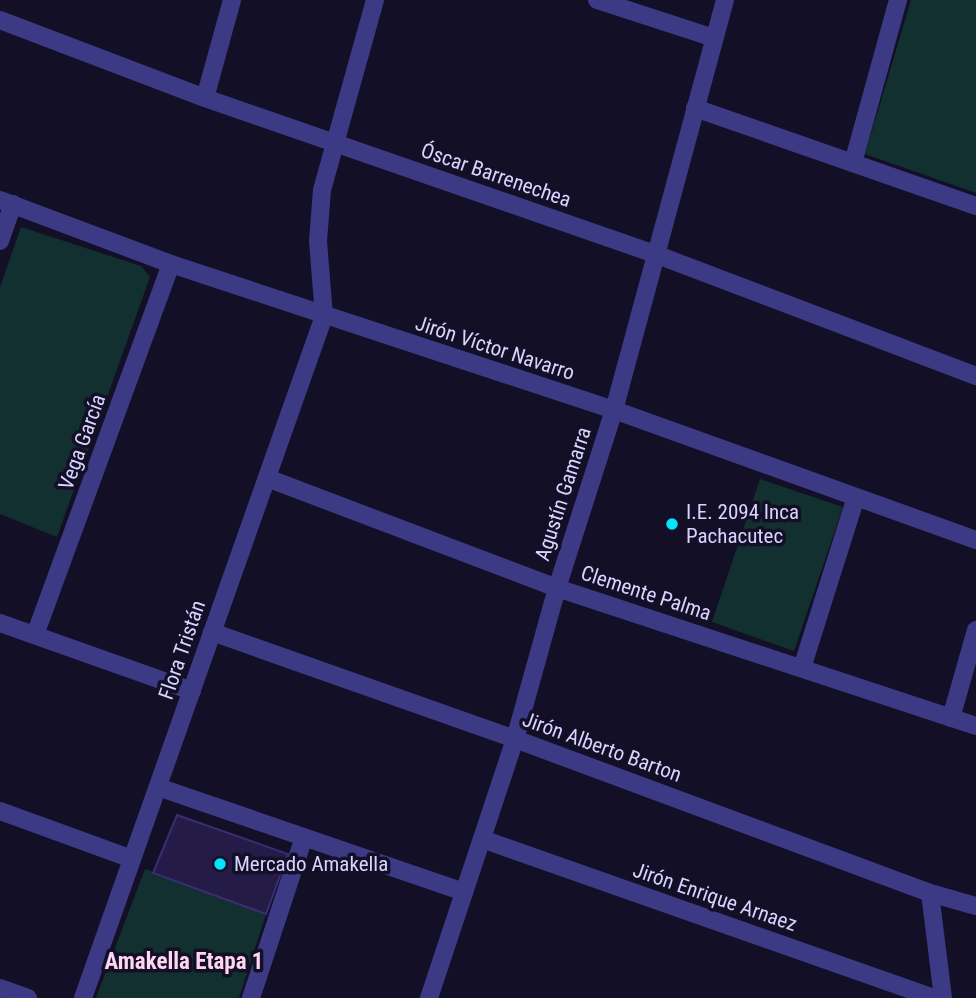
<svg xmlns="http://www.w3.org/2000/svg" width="976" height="998" font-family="'Roboto Condensed',sans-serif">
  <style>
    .green { fill: #12302f }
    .building { fill: #241b47; stroke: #3b2d73; stroke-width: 2 }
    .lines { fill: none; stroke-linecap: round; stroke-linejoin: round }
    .minor { stroke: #3d3a85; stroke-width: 18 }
    .poi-dot { fill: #00e5ff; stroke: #130f26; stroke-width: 2.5 }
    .labels { text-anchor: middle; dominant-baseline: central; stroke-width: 7; stroke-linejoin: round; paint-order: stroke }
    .street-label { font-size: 21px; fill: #d9d4ff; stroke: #130f26 }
    .poi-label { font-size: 21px; fill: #d9d4ff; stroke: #130f26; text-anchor: start }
    .neighbourhood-label { font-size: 23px; font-weight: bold; fill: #ffd6f0; stroke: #130f26 }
  </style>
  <rect width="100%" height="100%" fill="#130f26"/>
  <g class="green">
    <polygon points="911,0 976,0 976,193 865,154"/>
    <polygon points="21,227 141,266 150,277 57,537 0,514 0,287"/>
    <polygon points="760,479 843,507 794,651 712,622"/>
    <polygon points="145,869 266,914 239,998 96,998"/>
  </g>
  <polygon class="building" points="177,815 288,854 266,914 153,873"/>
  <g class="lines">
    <g class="minor">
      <polyline points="597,0 714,38"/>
      <polyline points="0,20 205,98 655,254 976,376"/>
      <polyline points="205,98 232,0"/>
      <polyline points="695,108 976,206"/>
      <polyline points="853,163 898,0"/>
      <polyline points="0,200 171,264 614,410 976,540"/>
      <polyline points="0,241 13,204"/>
      <polyline points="267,478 557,588 976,726"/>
      <polyline points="0,623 192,691"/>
      <polyline points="212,632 515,739 930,893 976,906"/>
      <polyline points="35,635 171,264"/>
      <polyline points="802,668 856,497"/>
      <polyline points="951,718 976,630"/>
      <polyline points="158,787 464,892"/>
      <polyline points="0,811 132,859"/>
      <polyline points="482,839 934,998"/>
      <polyline points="930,893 943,998"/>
      <polyline points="0,988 28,998"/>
      <polyline points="83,998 324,316 318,241 322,190 375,0"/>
      <polyline points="251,998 304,837"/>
      <polyline points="429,998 515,739 557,588 614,410 725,0"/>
    </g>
  </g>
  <g class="poi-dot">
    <circle cx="672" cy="524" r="7"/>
    <circle cx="220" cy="864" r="7"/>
  </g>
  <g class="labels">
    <g class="street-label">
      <text transform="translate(496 175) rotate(19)">Óscar Barrenechea</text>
      <text transform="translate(495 348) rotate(18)">Jirón Víctor Navarro</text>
      <text transform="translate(82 442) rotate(-70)">Vega García</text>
      <text transform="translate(563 494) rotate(-72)">Agustín Gamarra</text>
      <text transform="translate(646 593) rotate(18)">Clemente Palma</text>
      <text transform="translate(182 650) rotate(-71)">Flora Tristán</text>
      <text transform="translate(602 747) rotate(20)">Jirón Alberto Barton</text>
      <text transform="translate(715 897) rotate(19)">Jirón Enrique Arnaez</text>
    </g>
    <g class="poi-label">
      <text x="686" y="512">I.E. 2094 Inca<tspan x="686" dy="24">Pachacutec</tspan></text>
      <text x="234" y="864">Mercado Amakella</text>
    </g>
    <g class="neighbourhood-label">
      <text x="184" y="961">Amakella Etapa 1</text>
    </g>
  </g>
</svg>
